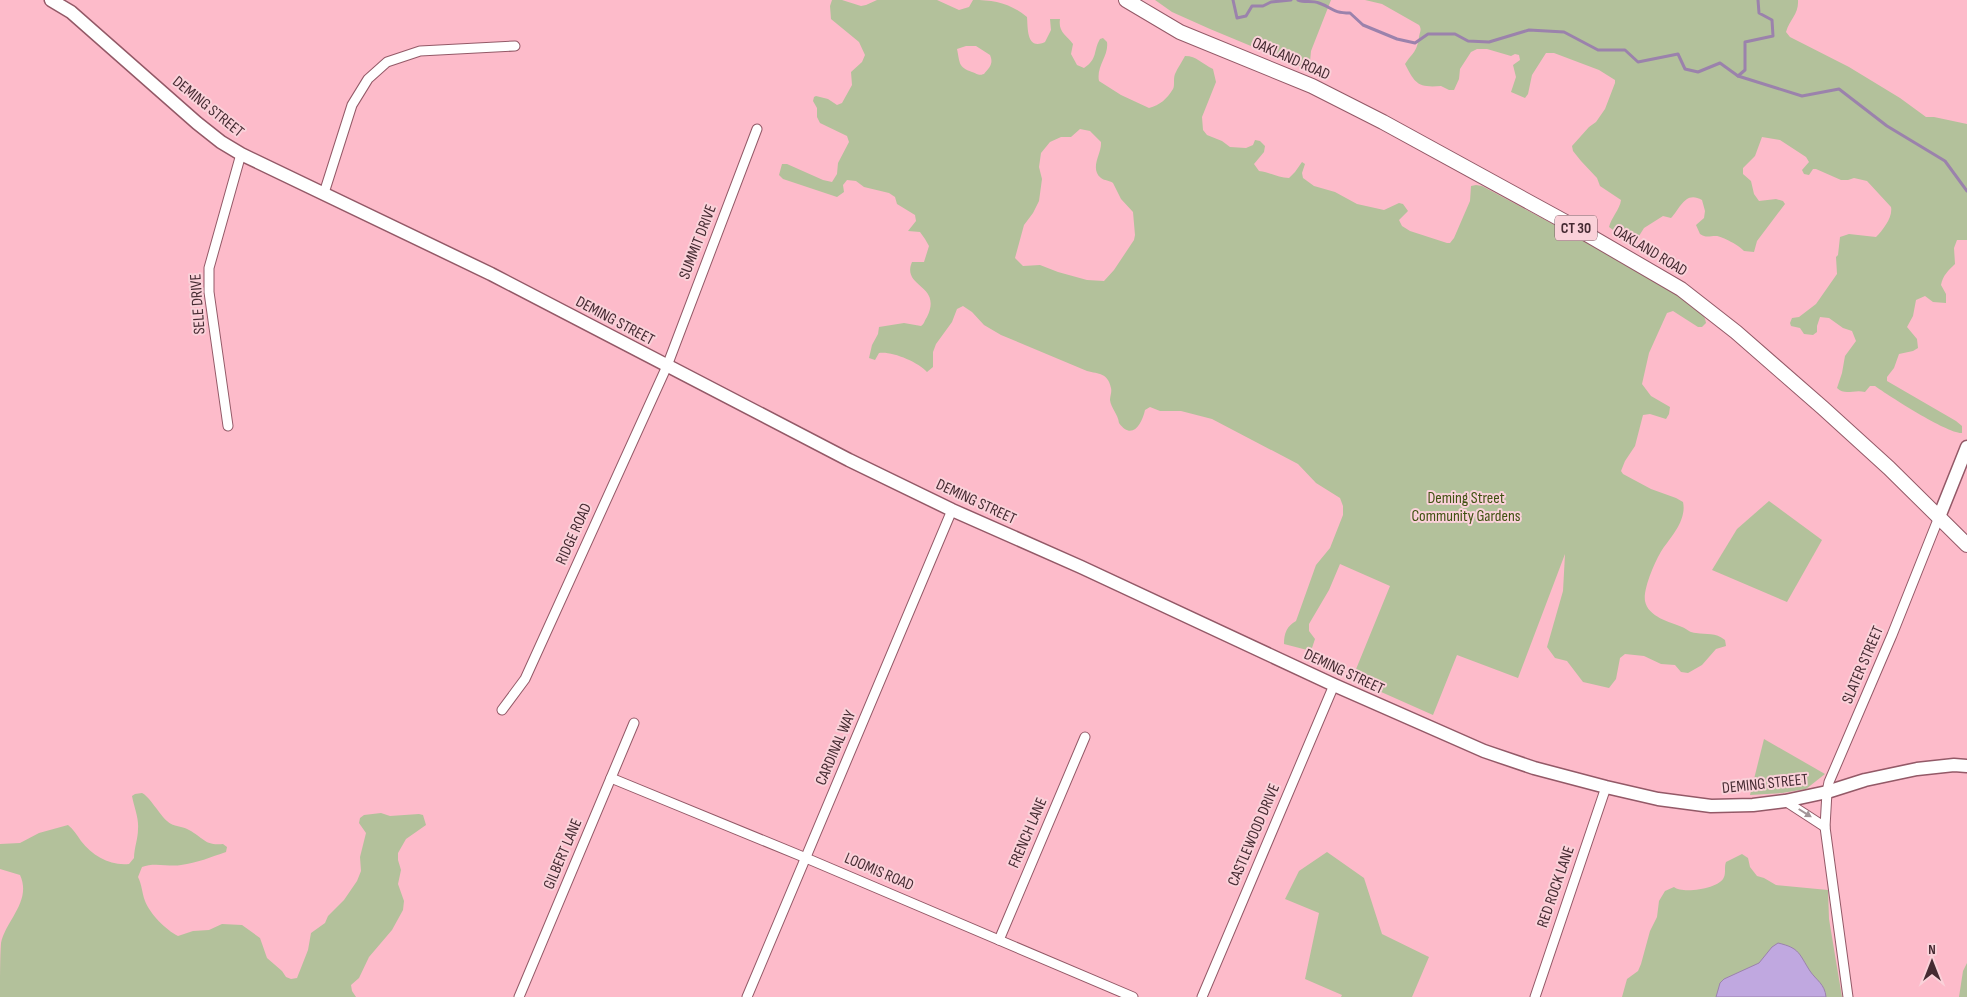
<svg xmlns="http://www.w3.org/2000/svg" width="1967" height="997" font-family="'Sofia Sans Condensed',sans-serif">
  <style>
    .green { fill: #b3c19b; fill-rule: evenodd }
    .water { fill: #c0a8e0; stroke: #9b82ac }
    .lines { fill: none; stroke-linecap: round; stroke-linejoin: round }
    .stream { stroke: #9b82ac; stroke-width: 3 }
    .street-casing { stroke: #935967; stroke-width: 11 }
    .secondary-casing { stroke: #935967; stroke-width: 15 }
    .primary-casing { stroke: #935967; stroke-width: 16 }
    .street { stroke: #fff; stroke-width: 9 }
    .secondary { stroke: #fff; stroke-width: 12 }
    .primary { stroke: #fff; stroke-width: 14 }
    .oneway { fill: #a29598 }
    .labels { text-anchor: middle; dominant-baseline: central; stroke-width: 4; stroke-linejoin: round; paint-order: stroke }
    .shield { fill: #fad1d9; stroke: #7b5d64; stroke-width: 1 }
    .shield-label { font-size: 15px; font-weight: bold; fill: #452b32 }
    .street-label { font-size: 16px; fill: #452b32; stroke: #fad1d9 }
    .park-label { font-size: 16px; fill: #405212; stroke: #fad1d9 }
  </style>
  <rect width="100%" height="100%" fill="#fdbbca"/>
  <g class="green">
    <path d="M 832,0 L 842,0 L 861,6 L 866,5 L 877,0 L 937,0 L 959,10 L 969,7 L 973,0 C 994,0 1010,3 1027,17 C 1028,27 1026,51 1045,42 L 1051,30 L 1050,19 L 1060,19 C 1058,32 1066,35 1073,44 L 1071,54 L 1077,65 L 1084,68 C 1098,59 1093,51 1100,39 L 1103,38 L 1107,42 C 1109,56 1096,66 1099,81 L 1121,95 L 1149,108 C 1160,105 1167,99 1173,89 C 1175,85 1173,79 1175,74 C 1178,67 1182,62 1185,56 C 1197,56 1202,64 1213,69 L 1216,82 L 1202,117 L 1203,130 L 1207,135 L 1222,141 L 1230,147 L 1246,148 L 1253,145 L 1255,140 L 1260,141 L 1265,146 L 1264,152 L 1254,164 L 1259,171 C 1270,172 1278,178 1289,178 L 1295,172 L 1302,162 L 1305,164 L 1302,173 L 1303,178 L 1314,186 L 1335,192 L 1357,204 L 1384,210 L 1399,203 L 1403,204 L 1408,211 L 1399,220 L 1402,226 L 1410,231 L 1447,243 L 1450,243 L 1454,238 L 1470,201 L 1471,186 L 1476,185 L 1482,186 L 1676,290 C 1686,298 1705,310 1706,323 L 1702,327 L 1698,327 L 1673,311 L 1667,313 L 1649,353 L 1642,384 L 1651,396 L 1670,407 L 1669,414 L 1666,419 L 1650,414 L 1643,415 L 1635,446 L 1625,461 L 1621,471 L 1623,474 L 1651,489 L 1676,498 L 1683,502 C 1687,520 1671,537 1662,550 C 1655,561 1643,589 1645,601 C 1648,617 1670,622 1682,627 C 1687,629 1690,633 1696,633 C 1707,635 1715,632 1725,640 L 1726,646 L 1716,649 L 1702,665 L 1688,673 L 1681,672 L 1675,665 L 1661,664 L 1644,656 L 1625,654 L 1620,658 L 1616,679 L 1609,688 L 1583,682 L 1567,661 L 1555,658 L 1547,647 L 1563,591 L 1565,554 L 1518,678 L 1457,655 L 1433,715 L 1352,679 L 1390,586 L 1340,564 L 1329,590 L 1309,624 L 1309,631 L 1315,639 L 1311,651 L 1284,644 C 1284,633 1287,626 1296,621 L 1316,565 L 1330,548 L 1343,515 L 1343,506 L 1340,498 L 1316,483 L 1298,464 L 1212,419 L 1181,411 L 1160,411 L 1150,407 L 1145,410 C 1142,424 1132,441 1119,423 C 1118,414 1111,408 1110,400 C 1110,396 1112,392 1111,388 C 1108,373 1099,374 1087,371 L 1001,335 L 984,325 L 972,312 L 963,306 L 957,309 L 952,322 L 936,344 L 933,352 L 933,367 L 927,372 C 918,362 892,351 879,353 L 875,360 L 869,358 L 872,345 L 878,334 L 879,327 L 904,323 L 921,326 C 925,323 924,321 927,317 C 943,284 901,288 912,262 L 924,262 L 929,246 L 925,239 L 920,232 L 908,231 L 916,221 L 915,215 L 897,204 L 895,197 L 889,193 L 864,187 L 856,181 L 847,180 L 843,185 L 844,192 L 837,197 L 783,179 L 779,175 L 782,164 L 787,164 L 823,180 L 832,182 L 837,174 L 838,163 L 849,142 L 847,136 L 820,123 L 817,117 L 817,108 L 813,101 L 814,97 L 816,96 L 828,99 L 837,105 L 842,103 L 852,85 L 851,72 L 862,62 L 865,55 L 859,42 L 831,19 L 830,6 ZM 966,46 L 976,46 L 990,55 C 994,64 989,68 984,74 C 978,76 978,74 972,72 C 958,67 960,63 957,49 ZM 1080,129 L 1090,131 L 1101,142 C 1102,154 1089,168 1101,178 C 1105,181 1109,180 1113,183 L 1121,199 L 1133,212 L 1135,235 L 1134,240 L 1114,270 L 1104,281 L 1087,280 L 1058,272 L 1040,265 L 1023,266 L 1015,258 L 1024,225 L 1033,213 L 1039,201 L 1042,179 L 1039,167 L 1041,153 L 1050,142 L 1061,137 L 1071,137 Z"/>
    <polygon points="1155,0 1331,0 1311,51 1310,62 1305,66 1299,66 1210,29 1172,12"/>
    <path d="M 1365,0 L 1798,0 C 1799,14 1790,19 1786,32 L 1790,37 L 1849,67 L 1900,98 L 1926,117 L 1934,117 L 1967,124 L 1967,240 L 1957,240 L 1954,248 L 1955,264 C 1948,271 1943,275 1941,285 L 1946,294 L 1946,303 L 1933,302 L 1925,296 L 1916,300 L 1913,316 L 1907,327 L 1917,339 L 1918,348 L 1913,351 L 1899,354 L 1894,368 L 1887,377 L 1887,381 L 1956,421 L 1962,426 L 1962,433 C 1948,434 1889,396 1875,386 L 1870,386 L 1865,392 C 1854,389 1845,396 1837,388 L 1842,373 L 1845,356 L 1856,341 L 1852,331 L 1843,328 L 1829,318 L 1820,317 L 1817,326 L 1817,332 L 1813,335 L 1804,334 L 1800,328 L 1791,326 L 1790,323 L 1792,318 L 1799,317 L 1816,304 L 1837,274 L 1836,257 L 1838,255 L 1840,237 L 1849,234 L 1876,237 C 1883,230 1893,217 1891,207 L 1867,181 L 1854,178 L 1848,180 L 1841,180 L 1816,169 L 1813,169 L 1809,175 L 1804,174 L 1802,170 L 1809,162 L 1806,157 L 1780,140 L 1762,137 L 1755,156 L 1743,168 L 1743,174 L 1751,181 L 1754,194 L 1759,201 L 1776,199 L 1783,201 L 1785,204 L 1757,241 L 1754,252 L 1744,251 C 1740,246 1722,236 1716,236 C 1709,236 1706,238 1700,234 L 1696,225 L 1704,218 L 1705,211 L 1702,200 C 1685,190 1680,209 1671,218 L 1663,216 L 1644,228 L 1634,244 L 1631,243 L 1609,227 C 1611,218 1620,209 1621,200 L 1600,186 L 1597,178 L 1581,161 L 1573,151 L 1572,146 L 1589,127 L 1596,122 L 1605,109 L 1615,83 L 1615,80 L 1599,70 L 1554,53 L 1546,53 L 1532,75 L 1528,94 L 1525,98 L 1511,92 L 1516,77 L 1513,65 L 1520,60 L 1519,55 L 1515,54 L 1511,56 L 1487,49 L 1477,49 L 1471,52 L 1460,69 L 1459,79 L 1454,90 L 1449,90 L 1441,86 C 1417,88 1415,83 1405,64 C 1413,52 1417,52 1419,37 C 1420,31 1422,30 1419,25 L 1382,4 Z"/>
    <polygon points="1769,501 1822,540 1787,602 1712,570 1737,529"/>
    <polygon points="1764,739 1825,774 1806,789 1782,793 1750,795"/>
    <path d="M 142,793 C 149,796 160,815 167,821 C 173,827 183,826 189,830 C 204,838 205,846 223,844 L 227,847 L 226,852 C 211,857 197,863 181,865 C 169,867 154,862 142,867 L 138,877 C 142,885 142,893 145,901 C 150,914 166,930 178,936 L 193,931 L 209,930 L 222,924 L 242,925 L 260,938 L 267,958 L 282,971 L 286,977 L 291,979 L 297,978 L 308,950 L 311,933 L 325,923 L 328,916 L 344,900 L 357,881 L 361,871 L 360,857 L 366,833 L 359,823 L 360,818 L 364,815 L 381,813 L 390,816 L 419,814 L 423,815 L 426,825 L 406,839 L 398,853 L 398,860 L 401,870 L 398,884 L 404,901 L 403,910 L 392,930 L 369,957 L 359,978 L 351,985 L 352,991 L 356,997 L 0,997 C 0,981 0,957 1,943 C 6,920 32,901 20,875 L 0,869 L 0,844 L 20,843 L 39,833 L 68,825 C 73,829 77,835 81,841 C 93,856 110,866 129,864 L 134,858 C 134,848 138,839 138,829 C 139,818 134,807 132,796 L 135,794 Z"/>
    <polygon points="1327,852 1364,878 1382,934 1429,957 1412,997 1341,997 1342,995 1305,979 1319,913 1285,899 1299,871"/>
    <path d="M 1742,854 L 1748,858 L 1750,867 L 1757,876 L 1764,878 L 1776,885 L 1828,890 L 1829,919 L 1842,997 L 1622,997 L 1627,979 L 1638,971 L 1641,964 L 1650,931 L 1657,917 L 1659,901 L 1665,891 L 1674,887 C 1682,894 1720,889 1724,877 C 1726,872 1724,867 1726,862 Z"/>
    <polygon points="1967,963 1967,997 1959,997 1963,971"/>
  </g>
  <path class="water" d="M 1778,943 C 1800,948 1799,954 1810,971 C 1816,980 1825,984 1826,997 L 1716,997 L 1720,983 L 1724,979 L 1759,963 L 1772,947 Z"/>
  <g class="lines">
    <g class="stream">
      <polyline points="1233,0 1237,18 1246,16 1252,6 1263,6 1271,2 1291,0"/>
      <path d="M 1298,0 C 1305,3 1312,0 1319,3 C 1333,8 1332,13 1350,13 L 1363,25 L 1397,39 L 1415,43 L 1428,34 L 1455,34 L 1468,41 L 1489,42 L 1529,30 L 1564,32 L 1598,50 L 1625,50 L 1638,62 L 1678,54 L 1685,69 L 1698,72 L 1720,63 L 1738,76 L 1745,70 L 1745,42 L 1773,36 L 1772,20 L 1759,13 L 1758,0"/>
      <polyline points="1738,76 1802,96 1839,89 1887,126 1945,161 1967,191"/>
    </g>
    <defs>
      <g id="street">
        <polyline points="324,193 352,105 368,79 387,62 420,51 515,46"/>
        <polyline points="228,426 209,292 209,268 241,154"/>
        <polyline points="502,710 525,679 667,366 757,129"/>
        <polyline points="611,778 806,858 1133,997"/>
        <polyline points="1785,801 1825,827"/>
        <polyline points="999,940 1085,737"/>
        <polyline points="519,997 634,723"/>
        <polyline points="747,997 952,510"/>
        <polyline points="1202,997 1334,685"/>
        <polyline points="1535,997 1606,787"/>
        <polyline points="1848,997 1825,827 1827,792 1829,782 1892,635 1939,517"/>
      </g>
      <g id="secondary">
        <polyline points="51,0 71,12 197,123 221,142 241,154 491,274 849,460 952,510 1081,567 1334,685 1484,751 1534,768 1606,787 1658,799 1711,806 1753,805 1785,801 1827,792 1865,780 1917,769 1954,765 1967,766"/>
        <polyline points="1939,517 1967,447"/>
      </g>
      <polyline id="primary" points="1126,0 1180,32 1312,86 1383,122 1571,225 1681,289 1736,332 1823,408 1889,468 1967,545"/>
    </defs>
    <use href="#street" class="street-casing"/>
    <use href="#secondary" class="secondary-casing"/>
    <use href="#primary" class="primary-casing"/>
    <use href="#street" class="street"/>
    <use href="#secondary" class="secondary"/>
    <use href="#primary" class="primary"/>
  </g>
  <defs><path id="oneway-solid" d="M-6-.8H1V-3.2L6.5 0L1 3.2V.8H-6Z" transform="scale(1.25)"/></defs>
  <use class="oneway" href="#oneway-solid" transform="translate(1805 813) rotate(32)"/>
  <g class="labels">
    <rect class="shield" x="1555" y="215.5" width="42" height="25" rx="4"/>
    <g class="shield-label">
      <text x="1576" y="228">CT 30</text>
    </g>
    <g class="street-label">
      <text transform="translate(1291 59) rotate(24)">OAKLAND ROAD</text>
      <text transform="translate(208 107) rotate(39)">DEMING STREET</text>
      <text transform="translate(698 242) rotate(-69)">SUMMIT DRIVE</text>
      <text transform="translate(1650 251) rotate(31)">OAKLAND ROAD</text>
      <text transform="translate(198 304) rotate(-94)">SELE DRIVE</text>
      <text transform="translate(615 321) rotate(28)">DEMING STREET</text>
      <text transform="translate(976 502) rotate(25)">DEMING STREET</text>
      <text transform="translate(574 534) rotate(-66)">RIDGE ROAD</text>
      <text transform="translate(1863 665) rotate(-67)">SLATER STREET</text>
      <text transform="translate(1344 672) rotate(25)">DEMING STREET</text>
      <text transform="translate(836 748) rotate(-67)">CARDINAL WAY</text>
      <text transform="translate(1765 784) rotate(-6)">DEMING STREET</text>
      <text transform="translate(1028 833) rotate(-67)">FRENCH LANE</text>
      <text transform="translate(1254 835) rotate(-67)">CASTLEWOOD DRIVE</text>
      <text transform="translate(563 854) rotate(-67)">GILBERT LANE</text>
      <text transform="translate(879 872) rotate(23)">LOOMIS ROAD</text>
      <text transform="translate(1556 887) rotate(-71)">RED ROCK LANE</text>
    </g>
    <g class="park-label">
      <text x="1466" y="498">Deming Street<tspan x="1466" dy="18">Community Gardens</tspan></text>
    </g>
  </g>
  <g transform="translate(1932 962)" stroke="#fad1d9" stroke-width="4" paint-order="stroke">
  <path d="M0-4L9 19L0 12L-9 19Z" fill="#452b32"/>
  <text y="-8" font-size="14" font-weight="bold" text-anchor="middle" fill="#452b32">N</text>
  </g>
</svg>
